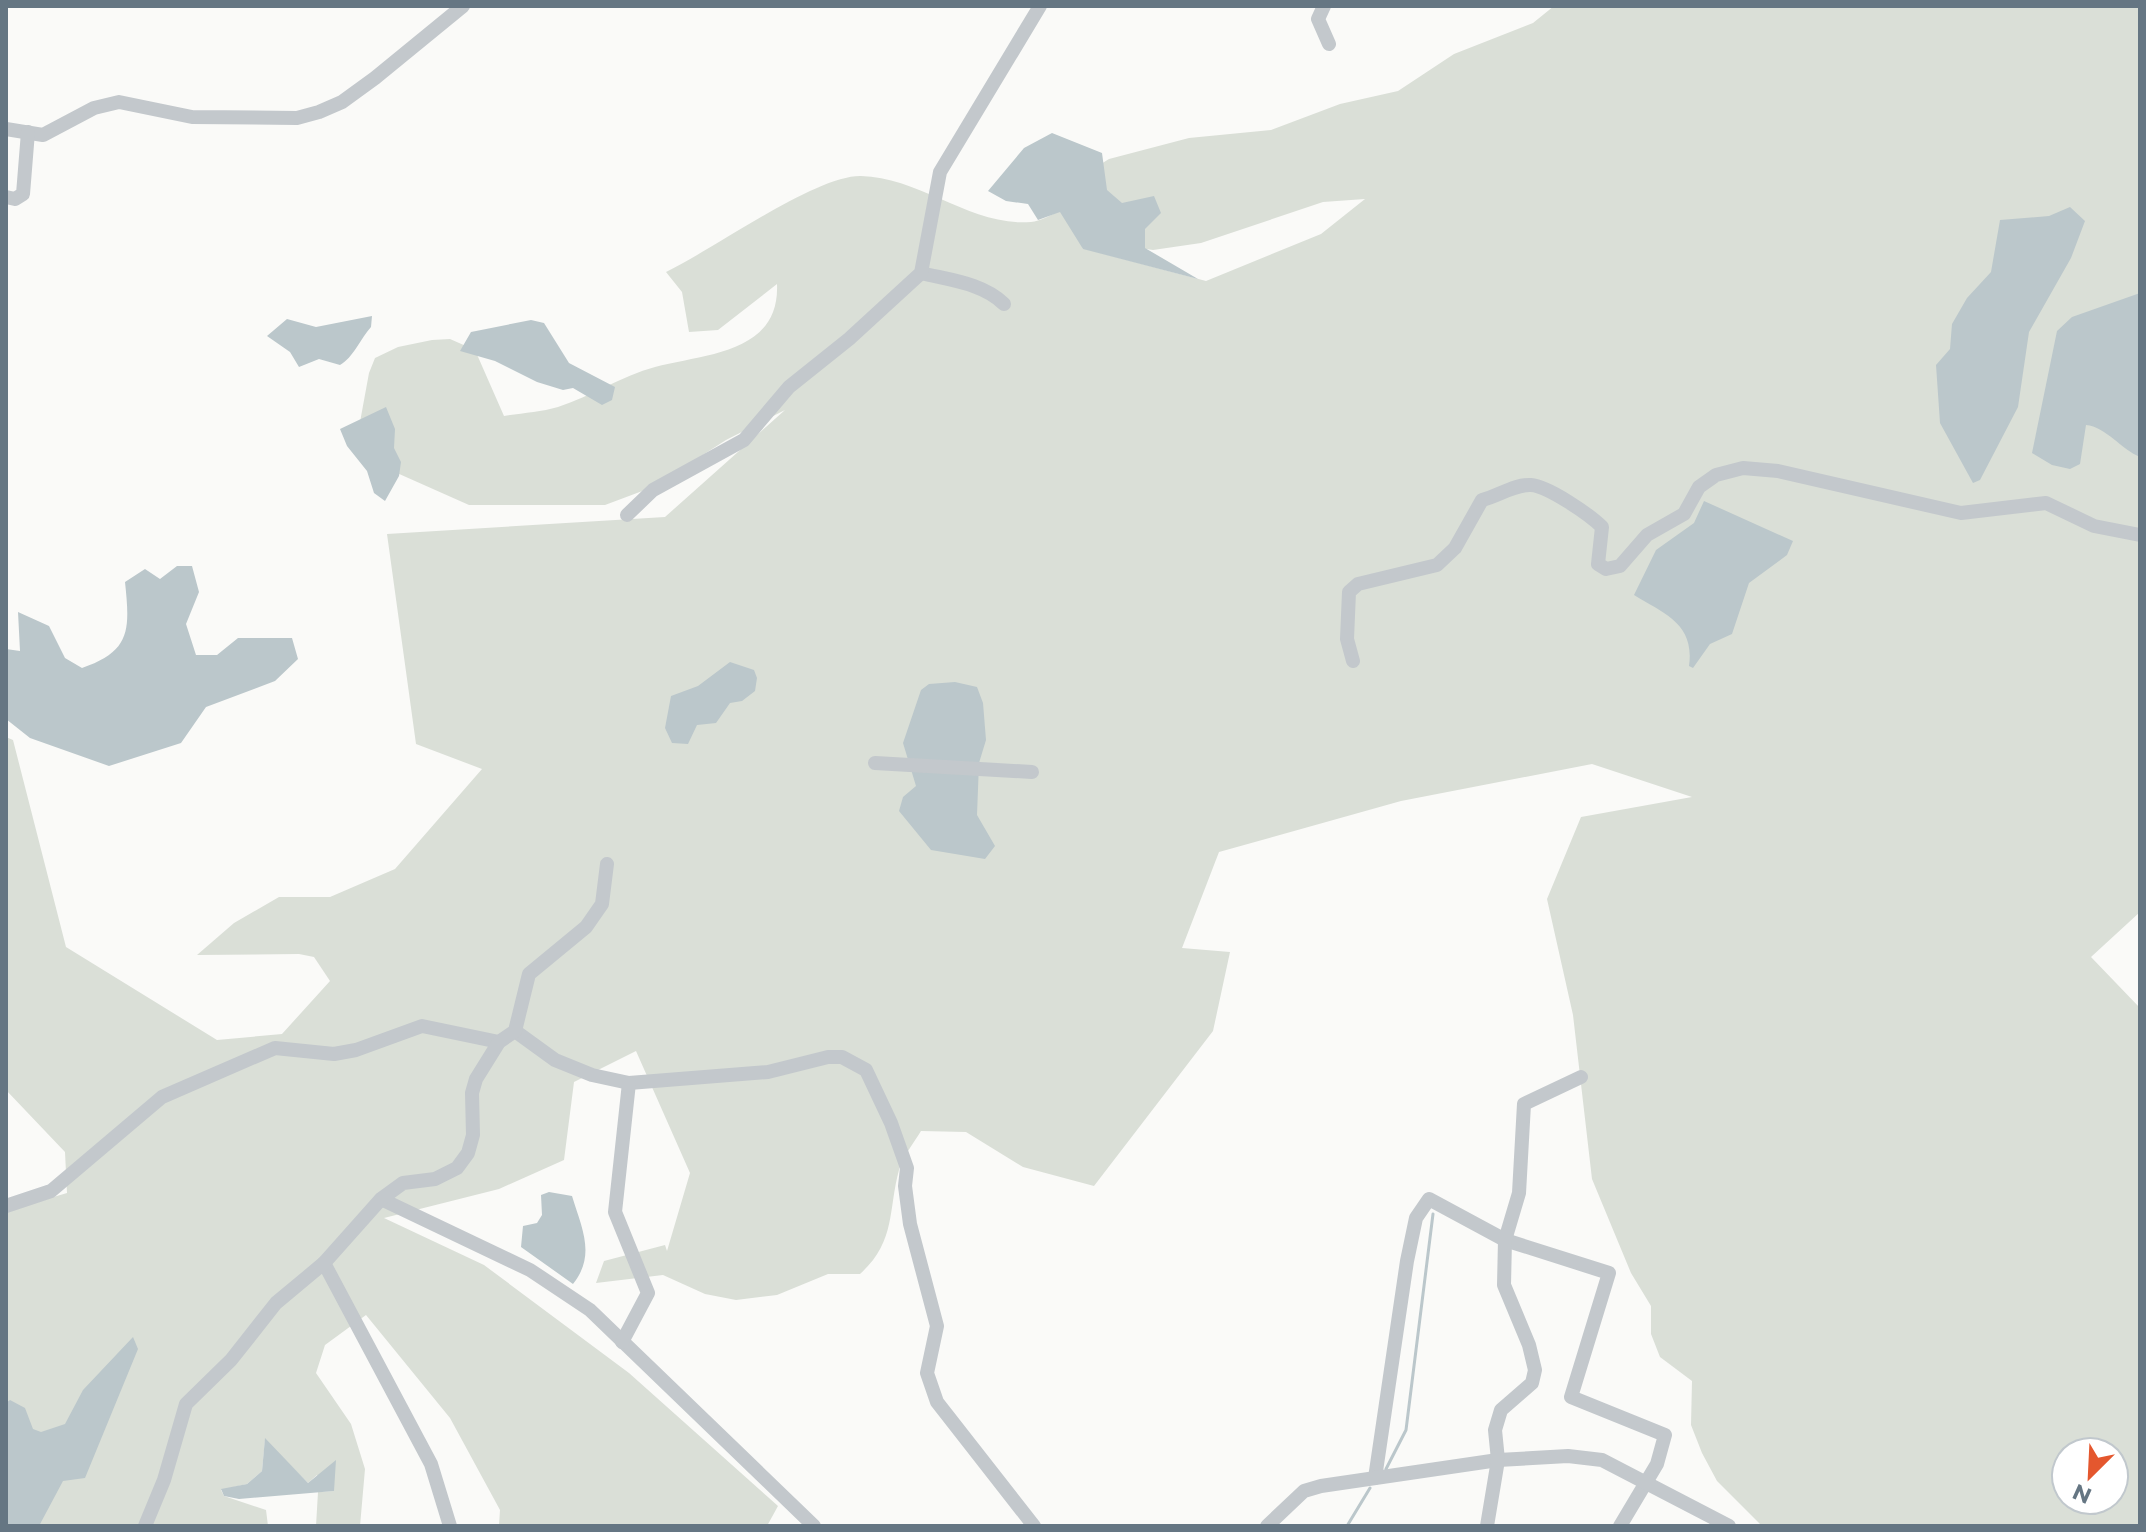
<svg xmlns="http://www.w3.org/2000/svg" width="2146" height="1532" font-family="Montserrat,sans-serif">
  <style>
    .green { fill: #dadfd7; fill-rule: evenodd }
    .water { fill: #bbc7cb }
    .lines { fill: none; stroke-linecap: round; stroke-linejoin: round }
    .stream { stroke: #bbc7cb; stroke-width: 3 }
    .minor { stroke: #c3c8cc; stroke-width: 14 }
  </style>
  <rect width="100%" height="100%" fill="#fafaf8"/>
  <path class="green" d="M 1554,6 L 2140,6 L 2140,912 L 2091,957 L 2140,1008 L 2140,1526 L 1762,1526 L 1717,1481 L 1702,1453 L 1691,1425 L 1692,1381 L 1660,1357 L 1651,1334 L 1651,1306 L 1631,1273 L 1592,1179 L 1573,1015 L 1547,899 L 1581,817 L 1692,797 L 1592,764 L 1401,801 L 1219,852 L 1182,948 L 1230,952 L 1213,1031 L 1094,1186 L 1023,1167 L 966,1132 L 921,1131 C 914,1143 902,1157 899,1170 C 888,1210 896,1242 860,1274 L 828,1274 L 777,1295 L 736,1300 L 705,1294 L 663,1275 L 596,1283 L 604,1261 L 665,1245 L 667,1251 L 690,1173 L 636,1051 L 574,1082 L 564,1160 L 499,1189 L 384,1218 L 484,1265 L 629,1373 L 778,1506 L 767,1526 L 499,1526 L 500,1510 L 450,1418 L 366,1315 L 325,1345 L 316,1373 L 351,1424 L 365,1469 L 360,1526 L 316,1526 L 318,1492 L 334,1491 L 317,1475 L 308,1483 L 265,1440 L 262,1471 L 247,1484 L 221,1490 L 224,1496 L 266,1510 L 268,1526 L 6,1526 L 6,1211 L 67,1193 L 65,1152 L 6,1090 L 6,737 L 13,740 L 66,947 L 217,1040 L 282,1034 L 330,981 L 314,957 L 299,954 L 197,955 L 234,923 L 279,897 L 330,897 L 395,869 L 482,769 L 416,744 L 387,534 L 665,517 L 785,410 L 726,440 L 653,487 L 605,505 L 469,505 L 388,469 L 360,422 L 369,373 L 375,358 L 398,347 L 432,340 L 450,339 L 475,350 L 504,416 C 522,413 541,412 558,407 C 591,396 622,376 655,367 C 704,354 780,354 777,284 L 718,330 L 689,332 L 682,292 L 666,272 C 714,249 816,175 861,176 C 920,177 972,227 1031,222 C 1040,221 1051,215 1060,211 L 1072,182 L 1109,159 L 1189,138 L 1271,130 L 1340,104 L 1398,91 L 1454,54 L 1533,23 ZM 1365,199 L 1321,234 L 1206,281 L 1082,248 L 1095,241 L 1153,250 L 1201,243 L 1323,202 ZM 2066,1452 L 2114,1452 L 2114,1500 L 2066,1500 Z"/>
  <g class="water">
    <polygon points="1052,133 1102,153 1107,190 1122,203 1154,196 1161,213 1145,229 1145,248 1198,279 1083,249 1060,212 1038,220 1028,204 1006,201 988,191 1024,148"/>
    <polygon points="2070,207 2085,221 2071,258 2029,332 2018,407 1980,480 1973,483 1940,423 1936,365 1950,349 1952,324 1967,298 1991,272 2000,220 2049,216"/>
    <path d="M 2140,293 L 2140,457 C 2121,449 2106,427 2086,425 L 2080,464 L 2070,469 L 2052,465 L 2032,453 L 2057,331 L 2072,317 Z"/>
    <path d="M 372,316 L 371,327 C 361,338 353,358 340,365 L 319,359 L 299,367 L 290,352 L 267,336 L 287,319 L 316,327 Z"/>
    <polygon points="531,320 544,323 569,363 615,387 612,400 602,405 573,388 563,390 537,382 495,361 460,351 471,332"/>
    <polygon points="386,407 395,429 394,448 401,462 399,476 385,501 374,493 367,471 347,446 340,429"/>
    <path d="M 1704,501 L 1793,541 L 1787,555 L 1749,583 L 1732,634 L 1710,644 L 1693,668 L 1689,666 C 1695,624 1665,614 1634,595 L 1656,550 L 1694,523 Z"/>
    <path d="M 177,566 L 192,566 L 199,592 L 186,624 L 196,655 L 217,655 L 238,638 L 292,638 L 298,659 L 275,681 L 206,707 L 181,743 L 109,766 L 30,738 L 6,719 L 6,649 L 20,651 L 18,612 L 49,626 L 65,658 L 82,668 C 131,651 130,630 125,582 L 145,569 L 160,579 Z"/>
    <polygon points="730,662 754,670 757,678 755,691 742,701 730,703 716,723 697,725 688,744 672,743 665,728 671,696 698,686"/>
    <polygon points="955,682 977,687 983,703 986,740 979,763 977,815 995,846 985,859 931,850 899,811 903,797 916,786 903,743 921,690 929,684"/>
    <path d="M 549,1192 L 572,1196 C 582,1229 596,1255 573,1284 L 521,1247 L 523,1226 L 537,1223 L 542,1215 L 541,1195 Z"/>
    <polygon points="133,1337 138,1349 85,1478 63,1481 39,1526 6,1526 6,1403 10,1400 25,1408 33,1429 41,1432 65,1424 83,1390"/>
    <polygon points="265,1438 308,1483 336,1460 334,1491 239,1499 224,1496 221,1489 247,1484 262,1471"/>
  </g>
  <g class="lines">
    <g class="stream">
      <polyline points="1386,1469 1406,1430 1433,1214"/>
      <polyline points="1347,1526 1370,1488"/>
    </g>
    <g class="minor">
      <polyline points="1324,6 1318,19 1329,44"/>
      <polyline points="6,129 43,135 94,108 119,102 192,117 297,118 319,112 342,102 375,78 463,6"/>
      <polyline points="6,197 15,199 23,194 28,132"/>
      <path d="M 921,273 C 949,280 983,283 1004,304"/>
      <polyline points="627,515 653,490 744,440 789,387 849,339 921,273 940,172 1040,6"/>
      <path d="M 1353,661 L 1347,639 L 1349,592 L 1358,584 L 1437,565 L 1455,548 L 1482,500 C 1498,496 1515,484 1531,485 C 1548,486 1590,515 1602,527 L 1598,564 L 1606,569 L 1620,566 L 1647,535 L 1684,514 L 1699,487 L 1716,475 L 1743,468 L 1778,471 L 1961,513 L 2046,503 L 2094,526 L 2140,535"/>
      <polyline points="875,763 1032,772"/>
      <polyline points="515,1031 555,1060 592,1075 629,1083 768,1072 828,1057 842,1057 866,1070 891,1123 907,1168 905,1186 910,1224 937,1326 927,1373 937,1402 1034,1526"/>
      <polyline points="381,1199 530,1270 590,1310 814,1526"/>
      <polyline points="6,1206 51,1191 162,1097 275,1048 334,1054 356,1050 422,1026 499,1042"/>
      <polyline points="324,1263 431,1464 450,1526"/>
      <polyline points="622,1342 648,1293 615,1212 629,1083"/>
      <polyline points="1375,1478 1407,1261 1416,1218 1429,1199 1505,1240 1609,1273 1571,1397 1665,1435 1657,1464 1620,1526"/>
      <polyline points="145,1526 164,1480 186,1404 231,1360 276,1303 324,1263 381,1199 403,1183 435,1179 457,1168 468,1153 473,1135 472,1093 476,1079 499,1042 515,1031 529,974 586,927 602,904 607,864"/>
      <polyline points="1267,1526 1304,1491 1321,1486 1498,1460 1568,1456 1602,1460 1729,1526"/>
      <polyline points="1487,1526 1498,1460 1495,1430 1501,1410 1532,1383 1535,1370 1529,1345 1504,1285 1505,1240 1519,1193 1524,1104 1581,1077"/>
    </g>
  </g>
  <rect width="2146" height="1532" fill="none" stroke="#657683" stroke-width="16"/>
  <g transform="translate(2090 1476) rotate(204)"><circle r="38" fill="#ffffff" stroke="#c1c8cd" stroke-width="2"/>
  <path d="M0-6L14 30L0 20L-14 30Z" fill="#e4572e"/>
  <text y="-12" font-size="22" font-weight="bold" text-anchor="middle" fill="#657683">N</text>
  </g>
</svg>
